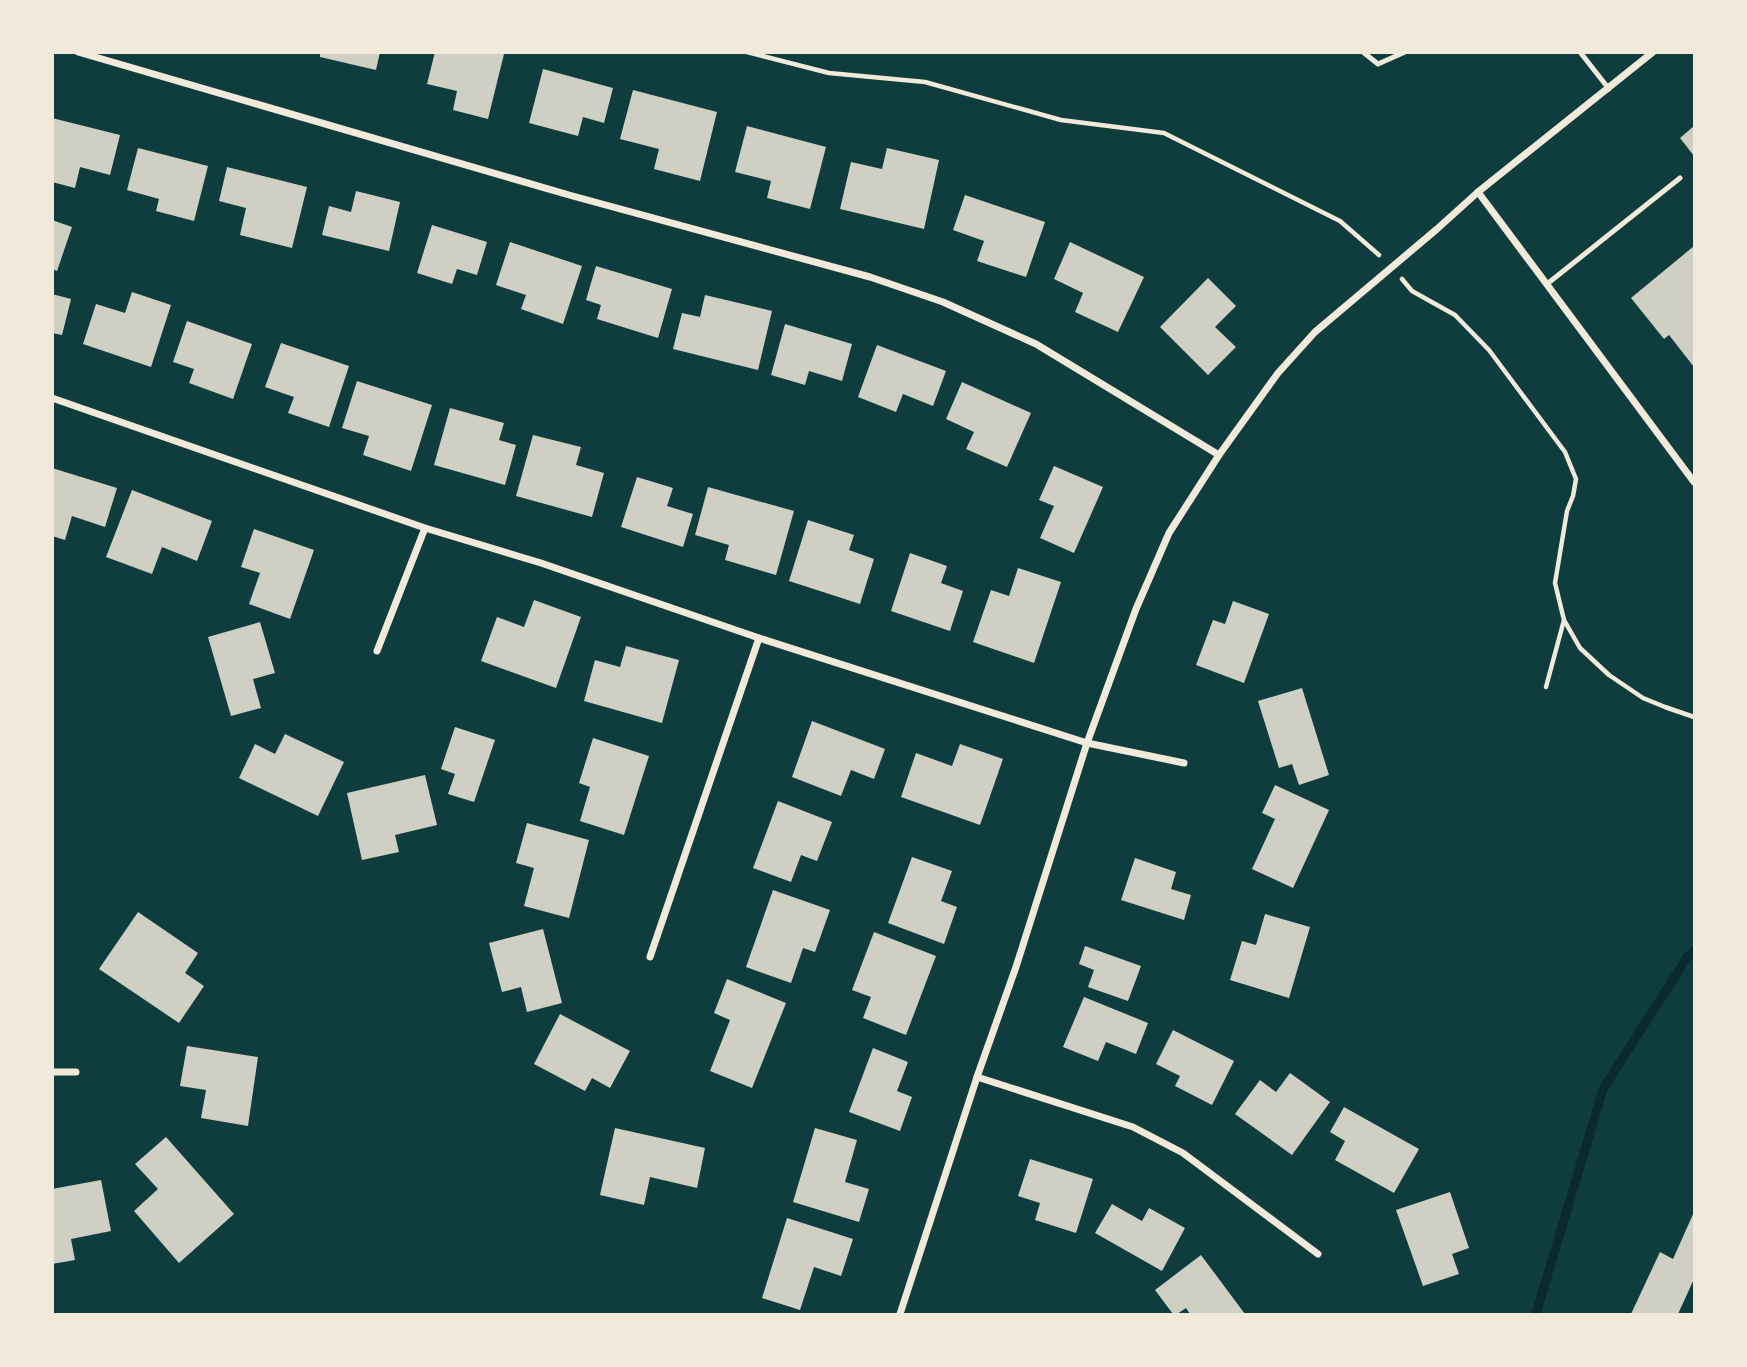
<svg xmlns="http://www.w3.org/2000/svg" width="1747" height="1367" font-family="Lato,sans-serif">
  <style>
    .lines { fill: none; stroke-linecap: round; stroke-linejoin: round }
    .stream { stroke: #0a2a2b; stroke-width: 9 }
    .building { fill: #cfcfc3 }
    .path { stroke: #f1e9da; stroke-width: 4.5 }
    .service { stroke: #f1e9da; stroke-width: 5 }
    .minor { stroke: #f1e9da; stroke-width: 7 }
  </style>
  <rect width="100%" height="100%" fill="#0f3d3e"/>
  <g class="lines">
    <polyline class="stream" points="1536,1314 1603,1089 1688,956 1694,951"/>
  </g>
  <g class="building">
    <polygon points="320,52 380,52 376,70 320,57"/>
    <polygon points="435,52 498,52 504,54 488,119 453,110 457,91 427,84"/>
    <polygon points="543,69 613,88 604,123 583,117 578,136 529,123"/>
    <polygon points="633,90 717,112 700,181 654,169 659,149 620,139"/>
    <polygon points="52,118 120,135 110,175 80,167 75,188 52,182"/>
    <polygon points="747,126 826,147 810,209 767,198 771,181 735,172"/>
    <polygon points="1694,126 1694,156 1680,138"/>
    <polygon points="138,148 208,166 194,221 156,211 159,199 127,190"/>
    <polygon points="887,148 939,160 924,229 840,209 851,162 882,169"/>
    <polygon points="227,167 307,187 292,248 240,235 246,208 219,201"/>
    <polygon points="356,191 400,202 389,251 322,235 329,206 351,212"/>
    <polygon points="965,195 1045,222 1026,277 977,261 984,241 953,230"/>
    <polygon points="52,220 72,227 57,271 52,269"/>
    <polygon points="432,225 487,242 477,275 457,269 452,284 417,273"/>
    <polygon points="510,242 582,266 563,324 521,309 526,295 496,285"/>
    <polygon points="1070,242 1144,277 1118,332 1075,312 1083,293 1054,279"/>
    <polygon points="1694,246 1694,367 1669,335 1664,339 1631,298"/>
    <polygon points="596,266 672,289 658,338 597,319 601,305 586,300"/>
    <polygon points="1208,278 1236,306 1215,327 1236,347 1208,375 1160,327"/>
    <polygon points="132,292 171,305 151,367 83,344 96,304 125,313"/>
    <polygon points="52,294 71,299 62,335 52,333"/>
    <polygon points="705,295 772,311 758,370 673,349 682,313 700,317"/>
    <polygon points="187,321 252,344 233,399 189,383 194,369 173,362"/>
    <polygon points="785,324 852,344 842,381 809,371 805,385 771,375"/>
    <polygon points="281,343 349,366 329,427 288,413 294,397 265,387"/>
    <polygon points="877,345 946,371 933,406 903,394 896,412 858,397"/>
    <polygon points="357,381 432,405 411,471 363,455 369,436 342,428"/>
    <polygon points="962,382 1031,413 1007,467 966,449 974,432 946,419"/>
    <polygon points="450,408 504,423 499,440 516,445 505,485 434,465"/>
    <polygon points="533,435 581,447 576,465 604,473 592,517 516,496"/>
    <polygon points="1054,466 1103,487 1074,553 1040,538 1054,506 1039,500"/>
    <polygon points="52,468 117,488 105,527 72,516 65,540 52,536"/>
    <polygon points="637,477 673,488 667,506 693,514 683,547 621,527"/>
    <polygon points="708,487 794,511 776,575 725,560 729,545 695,535"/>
    <polygon points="132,490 212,521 197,561 162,547 152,574 106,557"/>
    <polygon points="808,520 854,535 849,550 874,559 860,604 789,581"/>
    <polygon points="254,529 314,550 290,619 249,604 260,573 241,567"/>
    <polygon points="910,553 947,566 941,583 963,591 950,631 891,611"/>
    <polygon points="1018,568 1061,582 1034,663 973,642 991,590 1009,596"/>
    <polygon points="534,600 581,617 556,688 481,661 497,617 524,627"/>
    <polygon points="1233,601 1269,614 1244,683 1196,665 1213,620 1225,624"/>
    <polygon points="260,622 275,673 253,679 261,708 231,716 208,637"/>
    <polygon points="626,646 679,660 662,723 584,701 595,660 620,667"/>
    <polygon points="1302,688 1329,775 1299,785 1292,764 1279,768 1258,701"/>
    <polygon points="812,721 885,749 874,779 851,770 841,796 792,777"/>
    <polygon points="455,727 495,740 474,802 448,794 455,774 441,769"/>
    <polygon points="285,734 344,762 318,816 239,778 255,744 275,754"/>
    <polygon points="593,738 649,756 624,835 580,821 590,787 579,783"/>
    <polygon points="960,744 1003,759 980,825 901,797 916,753 952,766"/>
    <polygon points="425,775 437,825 395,835 399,852 362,860 347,793"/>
    <polygon points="1275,785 1329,810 1293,888 1252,869 1275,819 1262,813"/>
    <polygon points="778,801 832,822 817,861 801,855 791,882 753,868"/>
    <polygon points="527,823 589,840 569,918 524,906 534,868 516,863"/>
    <polygon points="912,857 952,871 941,901 957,907 944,944 888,923"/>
    <polygon points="1135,858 1176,872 1171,889 1191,895 1184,920 1121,900"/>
    <polygon points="773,890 830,910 815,952 803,948 791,983 746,967"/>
    <polygon points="138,912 198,953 185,973 204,986 179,1023 99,969"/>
    <polygon points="1265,914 1310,927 1289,998 1230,980 1242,941 1256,945"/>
    <polygon points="543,929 562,1003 527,1012 521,987 502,992 489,943"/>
    <polygon points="874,932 936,956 906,1035 863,1018 871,997 852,990"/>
    <polygon points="1085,946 1141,966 1128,1001 1088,987 1094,970 1079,964"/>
    <polygon points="727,979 786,1003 752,1088 710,1071 730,1020 714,1013"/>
    <polygon points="1084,997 1148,1023 1136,1054 1106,1042 1098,1061 1063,1047"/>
    <polygon points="560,1014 630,1051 610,1088 592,1078 585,1091 534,1064"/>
    <polygon points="1173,1030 1234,1061 1212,1105 1175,1086 1180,1076 1156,1064"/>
    <polygon points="187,1046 258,1057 248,1126 201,1118 206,1090 180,1086"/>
    <polygon points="873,1048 908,1062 897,1091 912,1097 900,1131 849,1112"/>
    <polygon points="1290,1073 1330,1102 1292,1155 1235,1114 1260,1080 1276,1092"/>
    <polygon points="1344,1107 1419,1149 1394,1193 1335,1160 1345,1141 1330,1132"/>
    <polygon points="615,1128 705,1148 697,1188 650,1177 644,1205 600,1195"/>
    <polygon points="815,1128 857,1140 845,1182 869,1189 859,1222 793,1202"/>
    <polygon points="166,1137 234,1214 179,1263 134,1211 158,1189 135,1164"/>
    <polygon points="1030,1159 1093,1179 1076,1233 1035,1220 1040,1203 1018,1196"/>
    <polygon points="101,1180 111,1231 71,1239 75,1260 52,1264 52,1189"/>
    <polygon points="1450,1192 1469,1248 1452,1254 1459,1274 1423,1286 1396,1210"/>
    <polygon points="1112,1204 1142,1221 1149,1208 1185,1228 1162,1271 1095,1233"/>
    <polygon points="1694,1212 1694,1279 1678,1314 1631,1314 1660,1252 1673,1259"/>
    <polygon points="787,1218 853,1239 841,1276 814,1267 800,1310 762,1298"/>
    <polygon points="1201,1255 1245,1314 1190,1314 1186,1308 1177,1314 1173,1314 1155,1290"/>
  </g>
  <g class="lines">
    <g class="path">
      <polyline points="747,52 829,73 925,82 1061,120 1164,133 1340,221 1379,255"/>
      <polyline points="1402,279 1412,291 1455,315 1489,350 1565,452 1576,479 1573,496 1567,511 1555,583 1564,620 1580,648 1609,675 1643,698 1665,707 1694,717"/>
      <polyline points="1546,687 1564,620"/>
    </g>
    <g class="service">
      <polyline points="1363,52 1378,64 1405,52"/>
      <polyline points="1580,52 1609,89"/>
      <polyline points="1547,284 1680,178"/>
    </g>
    <g class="minor">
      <polyline points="78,52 569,195 870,277 943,302 1036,344 1219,455"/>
      <polyline points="1478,192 1694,482"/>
      <polyline points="52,398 425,528 541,563 759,638 1087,743 1184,763"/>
      <polyline points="377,651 425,528"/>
      <polyline points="650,957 759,638"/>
      <polyline points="52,1072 76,1072"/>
      <polyline points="977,1077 1133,1127 1183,1153 1318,1254"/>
      <polyline points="900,1314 977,1077 1016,967 1087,743 1136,609 1169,533 1219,455 1278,373 1315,332 1437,229 1478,192 1653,52"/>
    </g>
  </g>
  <rect width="1747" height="1367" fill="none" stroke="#f1e9da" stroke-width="108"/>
</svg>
